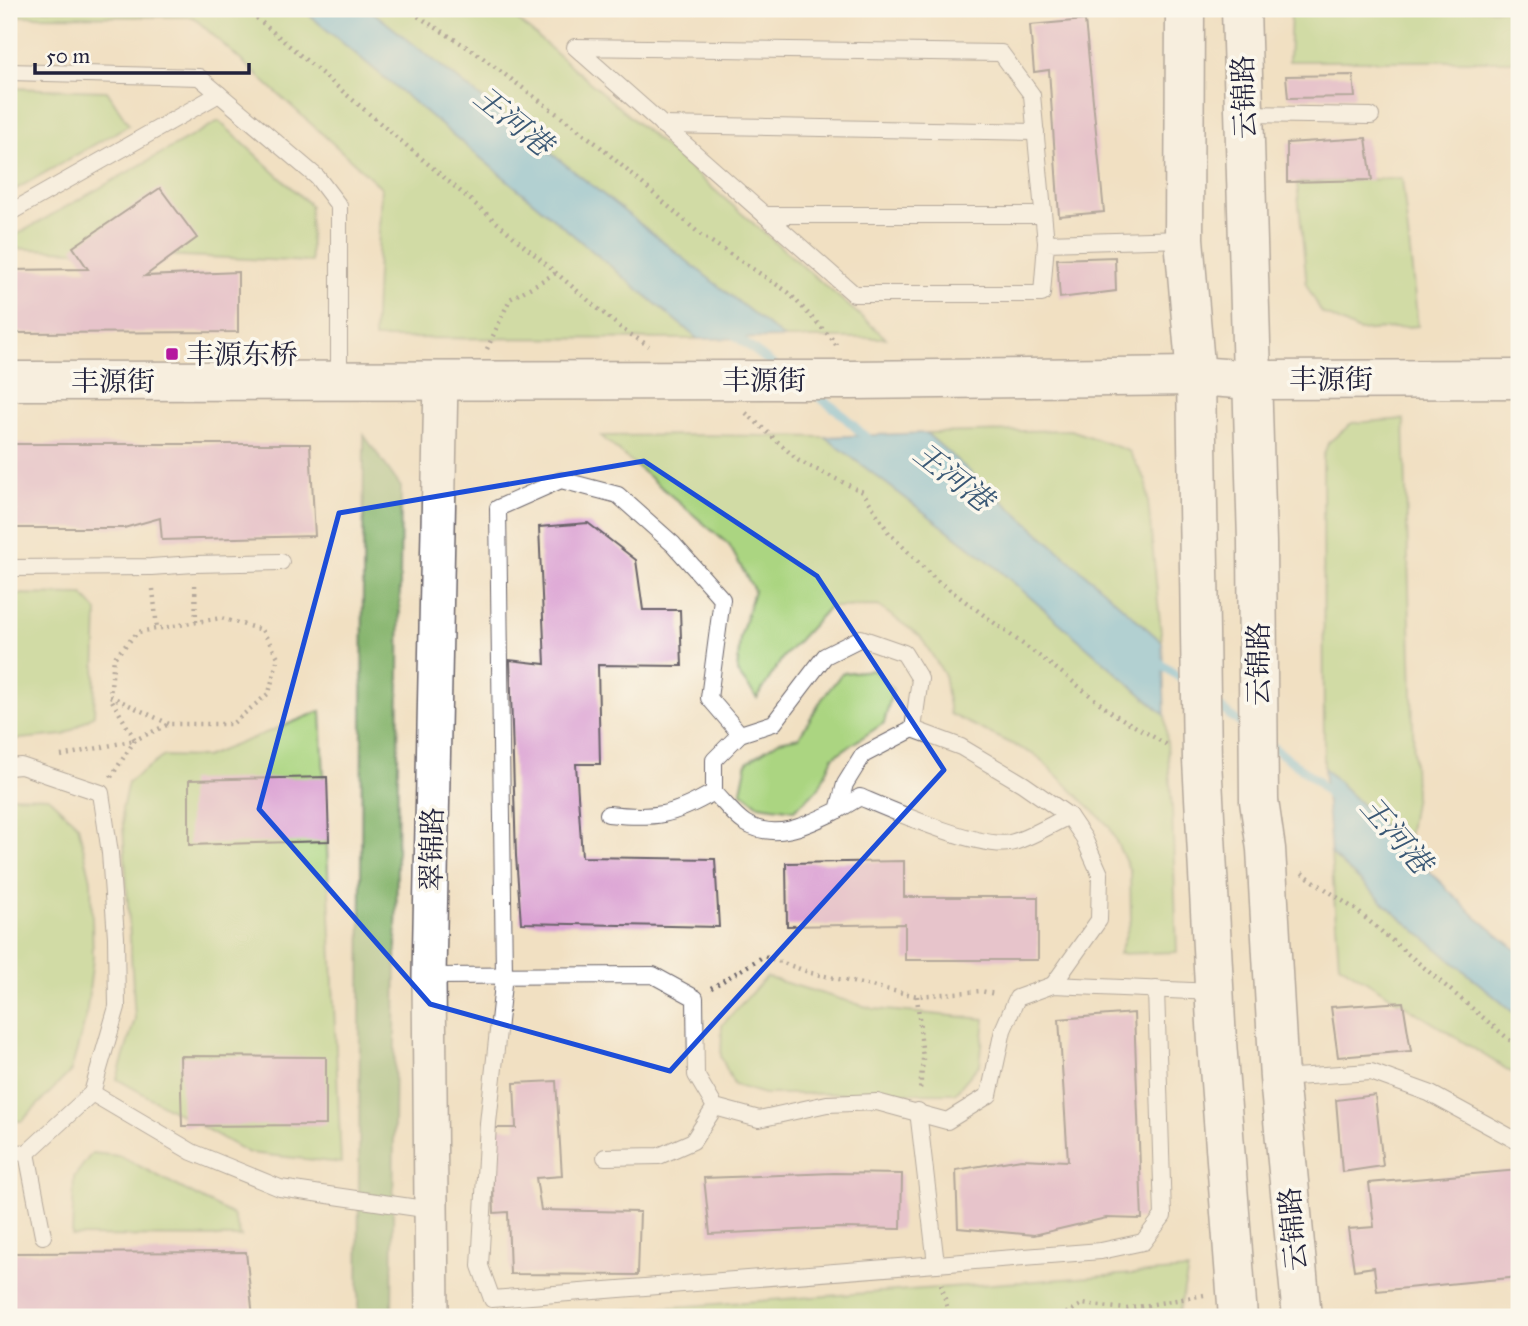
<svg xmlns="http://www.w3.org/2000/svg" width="1528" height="1326" font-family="'IM FELL Great Primer','Noto Serif SC',serif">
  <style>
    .green { fill: #abd581; stroke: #667c5e; stroke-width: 2 }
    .forest { fill: #88b66f; stroke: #556c55; stroke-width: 2 }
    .water { fill: #66bce2; stroke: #446f8e; stroke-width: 2 }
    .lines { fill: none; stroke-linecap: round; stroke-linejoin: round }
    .stream { stroke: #66bce2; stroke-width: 9 }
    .building { fill: #dba2d4 }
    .service-casing { stroke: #6a646a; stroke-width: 18 }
    .minor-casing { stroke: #6a646a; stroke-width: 36 }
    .tertiary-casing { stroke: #6a646a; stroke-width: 41 }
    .secondary-casing { stroke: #6a646a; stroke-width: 41 }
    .path { stroke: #6a646a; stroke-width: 4.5; stroke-dasharray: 2 5; stroke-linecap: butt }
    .service { stroke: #fff; stroke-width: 16 }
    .minor { stroke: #fff; stroke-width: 33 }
    .tertiary { stroke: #fff; stroke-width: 38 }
    .secondary { stroke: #fff; stroke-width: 38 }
    .marked { fill: none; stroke: #1d4ed8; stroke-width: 5; stroke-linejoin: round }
    .poi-dot { fill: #b5179e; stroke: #fbf7ec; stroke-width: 2.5 }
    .labels { text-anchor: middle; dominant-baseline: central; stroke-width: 7; stroke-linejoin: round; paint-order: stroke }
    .street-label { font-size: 28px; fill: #22223b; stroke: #fbf7ec }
    .poi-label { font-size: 28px; fill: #22223b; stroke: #fbf7ec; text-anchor: start }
    .water-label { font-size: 30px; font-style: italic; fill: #3a5875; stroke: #fbf7ec }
  </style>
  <rect width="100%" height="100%" fill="#fbf7ec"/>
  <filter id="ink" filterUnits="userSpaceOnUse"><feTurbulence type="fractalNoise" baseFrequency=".0143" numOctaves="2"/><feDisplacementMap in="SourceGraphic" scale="14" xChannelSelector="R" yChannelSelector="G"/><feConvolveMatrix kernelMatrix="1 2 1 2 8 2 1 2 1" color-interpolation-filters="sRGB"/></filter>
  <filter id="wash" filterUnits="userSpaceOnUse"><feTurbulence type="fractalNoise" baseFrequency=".00686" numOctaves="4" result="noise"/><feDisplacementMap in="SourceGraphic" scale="28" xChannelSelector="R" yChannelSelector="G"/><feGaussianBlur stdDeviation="1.57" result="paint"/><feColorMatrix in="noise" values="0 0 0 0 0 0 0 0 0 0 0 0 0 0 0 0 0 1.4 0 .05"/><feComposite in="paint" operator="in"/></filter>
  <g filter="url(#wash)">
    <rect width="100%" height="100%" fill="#f1e0c2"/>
    <g class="green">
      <polygon points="9,9 302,9 698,339 374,338 381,187 193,17 9,16"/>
      <polygon points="369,9 505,9 886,338 784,338"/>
      <polygon points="1291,9 1519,9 1519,61 1289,61"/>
      <polygon points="9,88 107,91 129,125 9,193"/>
      <polygon points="219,121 310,205 311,262 9,248 9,239"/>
      <polygon points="1402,178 1418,326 1359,331 1322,313 1307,286 1297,183"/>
      <polygon points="1404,419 1415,796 1406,849 1324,768 1323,457 1328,443 1352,423"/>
      <polygon points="1071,430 1129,451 1146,481 1162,642 926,433"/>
      <polygon points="703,435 825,437 991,563 1165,715 1172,808 1177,952 1119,954 1131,920 1130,871 1109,826 1037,756 950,714 944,674 920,636 878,606 829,607 783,657 757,698 737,672 740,638 754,590 729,545 601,436"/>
      <polygon points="9,594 83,595 97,611 94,715 64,735 9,740"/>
      <polygon points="873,670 893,688 884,723 833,757 819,788 794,810 759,805 741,791 747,762 779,741 799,737 822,699 842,673"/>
      <polygon points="321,711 341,1163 249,1153 117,1079 135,1019 122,809 128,782 164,756 205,757"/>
      <polygon points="9,796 48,797 78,825 91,880 93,958 86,1017 71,1071 22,1121 9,1121"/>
      <polygon points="1331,854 1395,913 1519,1017 1519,1077 1339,964"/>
      <polygon points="766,977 874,1009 985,1019 980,1064 955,1093 764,1094 734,1085 721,1057 722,1025"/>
      <polygon points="92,1153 120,1156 233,1215 241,1237 72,1236 74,1177"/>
      <polygon points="1188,1270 1178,1317 535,1317"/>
    </g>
    <polygon class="forest" points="364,435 401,487 392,1317 358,1317"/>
    <g class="water">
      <polygon points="302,9 369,9 784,338 698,339"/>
      <polygon points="926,433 1162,642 1165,715 991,563 825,437"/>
      <polygon points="1324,768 1476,917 1519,952 1519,1017 1395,913 1331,854"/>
    </g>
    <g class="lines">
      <g class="stream">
        <polyline points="729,331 776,367"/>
        <polyline points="813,393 837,410 872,443"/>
        <polyline points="1155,659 1189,685"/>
        <polyline points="1211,701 1248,729"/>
        <polyline points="1270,745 1316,780 1334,800"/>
      </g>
    </g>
    <g id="blocks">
      <g class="building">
        <polygon points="1085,20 1104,212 1059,216 1049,70 1034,72 1030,25"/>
        <polygon points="1353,75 1355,97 1288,98 1286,76"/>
        <polygon points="1366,138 1372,180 1287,182 1287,143"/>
        <polygon points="160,188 197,238 145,276 238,272 238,332 9,333 9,270 88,269 73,247"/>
        <polygon points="1115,257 1116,291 1060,298 1057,259"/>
        <polygon points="9,444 310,444 315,536 162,540 160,518 124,528 9,528"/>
        <polygon points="588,523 636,560 643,610 680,610 682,666 598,665 600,764 576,764 582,857 715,859 719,927 521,923 516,856 510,660 545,664 539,527"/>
        <polygon points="327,777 329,841 189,845 189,780"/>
        <polygon points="904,861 904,897 1038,897 1038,960 905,960 905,924 787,926 786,863"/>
        <polygon points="1403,1002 1411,1051 1338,1057 1331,1007"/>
        <polygon points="1134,1013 1142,1219 1106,1218 1034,1235 958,1228 956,1170 1021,1159 1068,1161 1059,1019"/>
        <polygon points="180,1056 326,1057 326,1125 182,1126"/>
        <polygon points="556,1081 562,1176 536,1178 541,1210 640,1212 638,1275 510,1274 508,1212 494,1213 491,1128 516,1128 514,1083"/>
        <polygon points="1375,1095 1383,1166 1342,1172 1336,1100"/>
        <polygon points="1519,1170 1519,1277 1377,1291 1374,1267 1354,1270 1348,1229 1374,1227 1369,1183"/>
        <polygon points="834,1173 902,1174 901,1229 838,1228 710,1234 704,1178"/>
        <polygon points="246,1252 253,1317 9,1317 9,1253"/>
      </g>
    </g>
  </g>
  <g filter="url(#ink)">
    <use href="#blocks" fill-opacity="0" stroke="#6a646a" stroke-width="2"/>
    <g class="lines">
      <defs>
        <g id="service">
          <polyline points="9,72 199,77 317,177 339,206 339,381"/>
          <polyline points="1244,114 1371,116"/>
          <polyline points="662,125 1036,132"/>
          <polyline points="9,213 219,94"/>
          <polyline points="765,215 1043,215"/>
          <polyline points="1046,243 1042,294 854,294 575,47 1001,53 1032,95 1046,243 1184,239"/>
          <polyline points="9,568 151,567 194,564 281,562"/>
          <polyline points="740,734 709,698 722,599 673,544 618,495 561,480 498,508 504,975 488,1123 480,1266 492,1299 1101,1251 1143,1242 1163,1216 1156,989"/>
          <polyline points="9,767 21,766 101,793 110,853 116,937 117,1007 92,1093 27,1153 9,1152"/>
          <path d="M 714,792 C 724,802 734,816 745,823 C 776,842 809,824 838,810 L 845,784 L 863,755 L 913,729"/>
          <path d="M 838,810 L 860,797 C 891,810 979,849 1010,843 C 1028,839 1052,824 1069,816"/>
          <path d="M 608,814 C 655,819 673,816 714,792 L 714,760 L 740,734 L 774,723 L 825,656 L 861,638 L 904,653 L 920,679 L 913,729 L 961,747 L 1023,784 L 1069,816 L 1084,838 L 1100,874 L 1099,920 L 1053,985"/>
          <polyline points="429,976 653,975 695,998 696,1075 715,1107 759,1119 827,1104 877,1102 947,1121 989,1095 1003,1030 1017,998 1053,985 1214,992"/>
          <polyline points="1279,1078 1371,1072 1429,1093 1519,1142"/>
          <polyline points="92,1093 192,1152 280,1188 431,1210"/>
          <polyline points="918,1111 936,1264"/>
          <polyline points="27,1153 43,1236"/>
          <polyline points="605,1157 659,1156 693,1141 715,1107"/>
        </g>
        <polyline id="minor" points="432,1317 429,976 441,380"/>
        <polyline id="tertiary" points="9,381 852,380 1196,376 1252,380 1519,379"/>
        <g id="secondary">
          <polyline points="1185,9 1184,239 1196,376 1202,760 1217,1042 1238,1317"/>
          <polyline points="1241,9 1257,542 1259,801 1266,849 1279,1078 1302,1317"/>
        </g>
      </defs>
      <use href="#service" class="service-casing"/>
      <use href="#minor" class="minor-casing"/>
      <use href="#tertiary" class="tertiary-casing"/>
      <use href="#secondary" class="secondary-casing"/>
      <g class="path">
        <polyline points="246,9 622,329 649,346"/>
        <polyline points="406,9 475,52 597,144 701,235 788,292 834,341 838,349"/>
        <polyline points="487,349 510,299 556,273"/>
        <polyline points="746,413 799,461 863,492 889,533 935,579 1062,673 1112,713 1169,746"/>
        <polyline points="195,585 196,622"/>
        <polyline points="153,589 157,629"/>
        <polyline points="61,756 135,740 110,697"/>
        <polyline points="111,777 135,740 169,724 232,724 269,693 278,657 262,630 221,618 138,632 114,658 110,696 169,724"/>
        <polyline points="1302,873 1356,910 1519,1048"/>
        <polyline points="711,988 764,956 811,973 917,996 981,991 995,994"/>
        <polyline points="917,996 923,1059 920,1090"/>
        <polyline points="941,1284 950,1317"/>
        <polyline points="1060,1317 1083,1304 1126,1309 1204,1295"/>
      </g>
      <use href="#service" class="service"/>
      <use href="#minor" class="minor"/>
      <use href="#tertiary" class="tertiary"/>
      <use href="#secondary" class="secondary"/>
    </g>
  </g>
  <path d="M0 0H1528V1326H0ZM 644,461 L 817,576 L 944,770 L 670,1071 L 430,1004 L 259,809 L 339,513 Z" fill="#f1e0c2" fill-opacity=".55" fill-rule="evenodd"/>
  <path class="marked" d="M 644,461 L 817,576 L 944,770 L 670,1071 L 430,1004 L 259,809 L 339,513 Z"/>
  <rect class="poi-dot" x="165" y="347" width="14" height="14" rx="3.5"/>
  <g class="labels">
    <g class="street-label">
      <text transform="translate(1244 97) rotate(-92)">云锦路</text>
      <text x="1331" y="379">丰源街</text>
      <text x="764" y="380">丰源街</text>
      <text x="113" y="381">丰源街</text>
      <text transform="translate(1258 664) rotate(-90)">云锦路</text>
      <text transform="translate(432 849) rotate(-89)">翠锦路</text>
      <text transform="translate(1293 1229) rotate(-95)">云锦路</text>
    </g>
    <g class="poi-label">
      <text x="186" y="354">丰源东桥</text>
    </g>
    <g class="water-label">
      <text transform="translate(513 121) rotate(39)">王河港</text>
      <text transform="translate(953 477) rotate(38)">王河港</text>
      <text transform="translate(1396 835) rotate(49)">王河港</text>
    </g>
  </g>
  <rect width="1528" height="1326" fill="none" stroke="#fbf7ec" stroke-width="35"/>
  <path d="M35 63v10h214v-10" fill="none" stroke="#22223b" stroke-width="3.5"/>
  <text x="46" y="63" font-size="21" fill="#22223b" stroke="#fbf7ec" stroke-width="5" paint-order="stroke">50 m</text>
</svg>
